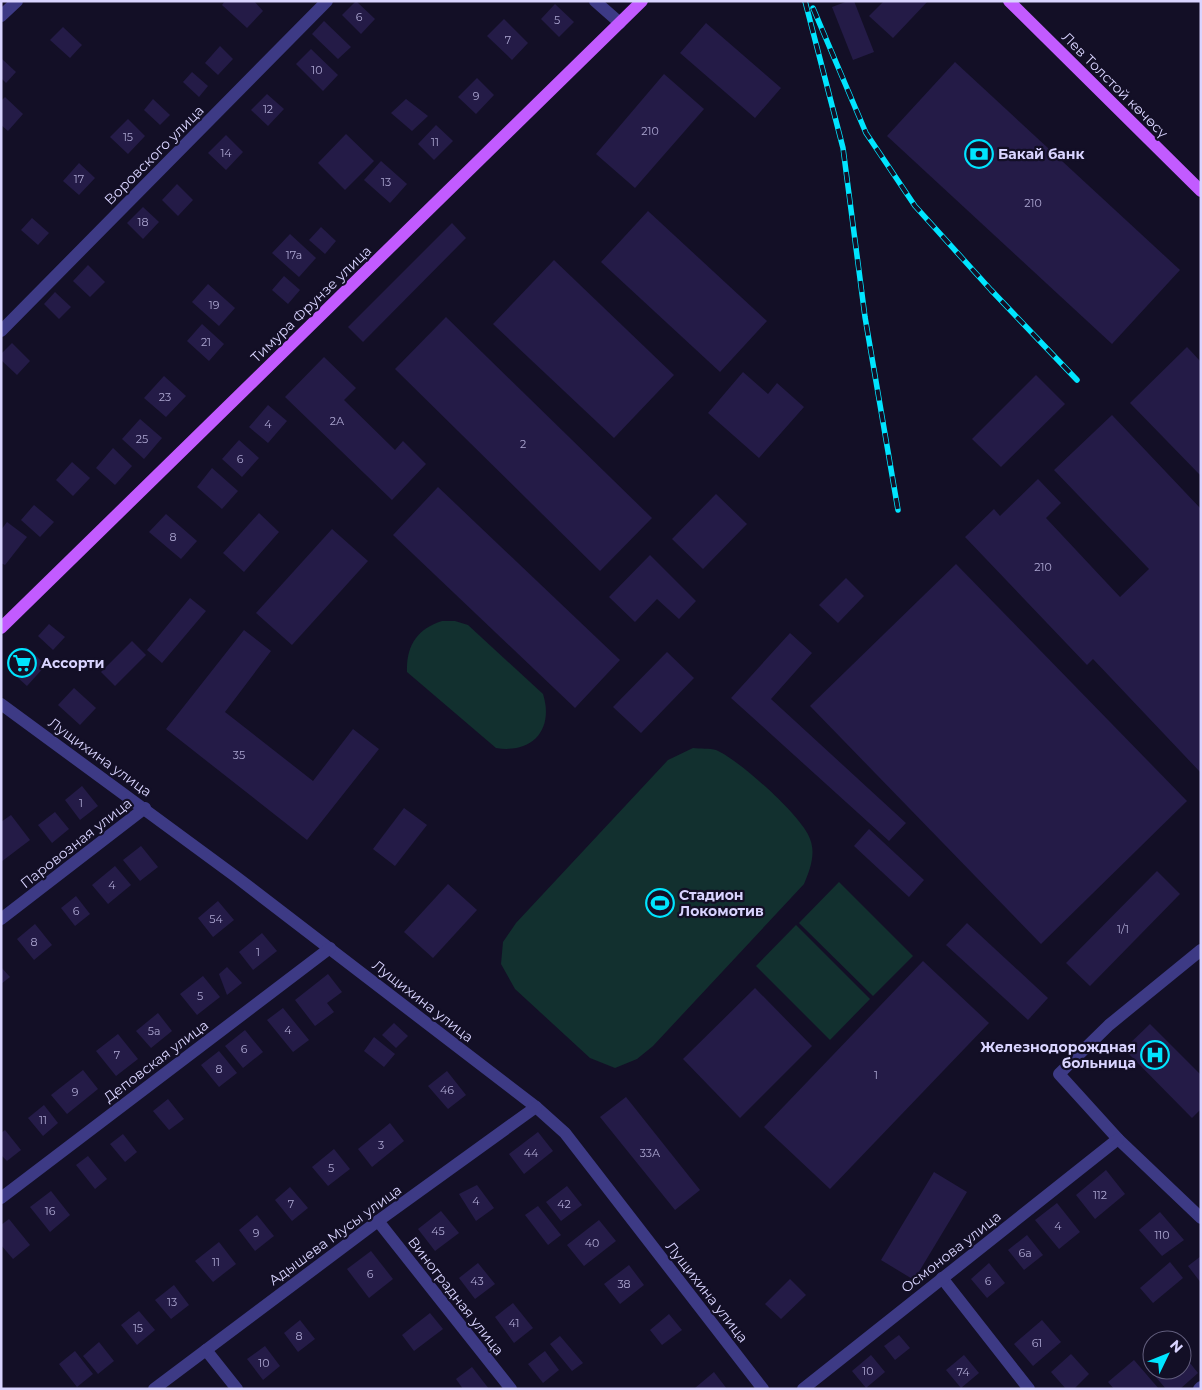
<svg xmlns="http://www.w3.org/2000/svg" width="1202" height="1390" font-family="Montserrat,sans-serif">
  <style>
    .green { fill: #12302f }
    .building { fill: #241b47 }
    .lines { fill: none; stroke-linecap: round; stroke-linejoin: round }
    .minor { stroke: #3d3a85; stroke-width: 12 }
    .major { stroke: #c25bff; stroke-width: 12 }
    .rail-casing { stroke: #00e5ff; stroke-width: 5.5 }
    .rail { stroke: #130f26; stroke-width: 4; stroke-dasharray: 11; stroke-linecap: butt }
    .labels { text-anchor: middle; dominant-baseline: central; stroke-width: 4.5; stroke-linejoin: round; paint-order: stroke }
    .number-label { font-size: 11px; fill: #aca6d1 }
    .street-label { font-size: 14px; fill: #d9d4ff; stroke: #130f26 }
    .poi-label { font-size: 14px; font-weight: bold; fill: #d9d4ff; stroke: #130f26; text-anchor: start }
  </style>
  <rect width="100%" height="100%" fill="#130f26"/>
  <g class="green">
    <path d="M 442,621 L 455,621 L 468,625 L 543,694 C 554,729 533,754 496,748 L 407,672 C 406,646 417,629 442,621 Z"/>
    <path d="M 693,748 C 700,749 710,748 716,750 C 738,759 803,817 810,839 C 816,854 810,870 804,884 L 653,1046 L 637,1059 L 615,1068 L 590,1058 L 515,989 L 501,964 L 503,942 L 516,923 L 668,760 Z"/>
    <polygon points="839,882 913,956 873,996 799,923"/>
    <polygon points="796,925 870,999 830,1040 756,966"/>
  </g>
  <g class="building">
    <polygon points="225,1 254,1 263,11 247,28 222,5"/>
    <polygon points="356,1 375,19 361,34 342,15"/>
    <polygon points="848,1 854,1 874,52 853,60 832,7"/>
    <polygon points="884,1 928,1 893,38 869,16"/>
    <polygon points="555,4 574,22 559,37 541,19"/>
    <polygon points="504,19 528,43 512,60 487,36"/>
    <polygon points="324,21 351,47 338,59 312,34"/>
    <polygon points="706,23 781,88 755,118 680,53"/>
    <polygon points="63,27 82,45 70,58 50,40"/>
    <polygon points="220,46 233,59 218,75 205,63"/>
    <polygon points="311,49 338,75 323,91 296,64"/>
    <polygon points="1,58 16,72 6,83 1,78"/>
    <polygon points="955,62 1180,270 1112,344 887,136"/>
    <polygon points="192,72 208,86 199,97 183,82"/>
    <polygon points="664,74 704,109 635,188 596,154"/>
    <polygon points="477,78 494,95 476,114 458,97"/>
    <polygon points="267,94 284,109 268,126 251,110"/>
    <polygon points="5,97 23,114 8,131 1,125 1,101"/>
    <polygon points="153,99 170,115 160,125 144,110"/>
    <polygon points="406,99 428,116 412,131 391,113"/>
    <polygon points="128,119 145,136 128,154 110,137"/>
    <polygon points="436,125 453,141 434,160 418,144"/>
    <polygon points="346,134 374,161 345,190 318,163"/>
    <polygon points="226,135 243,152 226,170 208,153"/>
    <polygon points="381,161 407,184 390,203 364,180"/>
    <polygon points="79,163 95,178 79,195 63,181"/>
    <polygon points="177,184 193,200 178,216 162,200"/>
    <polygon points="143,207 159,222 143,239 127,223"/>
    <polygon points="648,211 767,321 720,372 601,262"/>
    <polygon points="32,218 49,233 38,245 21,230"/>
    <polygon points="452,223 466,238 363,342 348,327"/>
    <polygon points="321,227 336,241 325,254 309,240"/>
    <polygon points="290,234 316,258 299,277 272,253"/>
    <polygon points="554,260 674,375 614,438 493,324"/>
    <polygon points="88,265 105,282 90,297 73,281"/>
    <polygon points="284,276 300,290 288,304 272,290"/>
    <polygon points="208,284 235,308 219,326 192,302"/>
    <polygon points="55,292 71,307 59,319 44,304"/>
    <polygon points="446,317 652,518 600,571 395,369"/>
    <polygon points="202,324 224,344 209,361 187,341"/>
    <polygon points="12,343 30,361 17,375 1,360 1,354"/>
    <polygon points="1187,347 1201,362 1201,476 1130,403"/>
    <polygon points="324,357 356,388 344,400 395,450 403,441 426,464 392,500 285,397"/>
    <polygon points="743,372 768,394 777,383 804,407 759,458 708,413"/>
    <polygon points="1036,375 1065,404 1001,467 972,439"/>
    <polygon points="164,376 186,396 166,417 144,398"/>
    <polygon points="268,405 287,421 268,443 249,427"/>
    <polygon points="1112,415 1201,509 1201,773 1093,659 1087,665 965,537 994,509 1000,516 1038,479 1061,503 1046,518 1120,597 1149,569 1054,470"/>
    <polygon points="140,419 162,438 144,459 122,439"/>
    <polygon points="239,440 259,458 242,477 222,459"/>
    <polygon points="113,448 132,466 115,485 96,468"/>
    <polygon points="72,462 90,478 73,496 56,480"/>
    <polygon points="212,468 238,491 222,509 197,487"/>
    <polygon points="438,487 620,660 575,708 393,535"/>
    <polygon points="716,494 747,524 703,569 672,539"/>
    <polygon points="34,505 54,522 40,537 21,520"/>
    <polygon points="259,513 279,532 244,572 223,553"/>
    <polygon points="166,514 197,541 181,559 149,532"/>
    <polygon points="7,522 27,537 5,565 1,563 1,530"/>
    <polygon points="332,529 368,561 292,645 256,613"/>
    <polygon points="650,555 696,601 679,619 657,599 635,622 609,597"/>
    <polygon points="956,564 1187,801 1041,944 810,706"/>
    <polygon points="846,578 864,596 838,623 819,605"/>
    <polygon points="190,598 206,611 162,663 147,650"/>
    <polygon points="49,624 65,637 53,650 38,636"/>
    <polygon points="244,630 271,651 225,712 313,781 353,729 379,749 307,840 166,729"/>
    <polygon points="790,633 812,653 771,699 906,823 889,841 731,698"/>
    <polygon points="132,641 146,655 115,686 101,672"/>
    <polygon points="26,647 46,665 27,686 7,668"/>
    <polygon points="667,652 694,678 641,733 613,707"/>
    <polygon points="74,688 96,708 80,725 58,705"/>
    <polygon points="82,786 98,806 80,820 65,800"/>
    <polygon points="404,808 427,825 395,866 373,849"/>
    <polygon points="55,812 69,829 52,843 38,825"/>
    <polygon points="11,815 30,840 1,862 1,822"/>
    <polygon points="869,829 924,880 909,897 854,846"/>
    <polygon points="141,846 158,867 140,881 123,860"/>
    <polygon points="115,866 131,885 108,904 92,885"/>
    <polygon points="1157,871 1180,894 1090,986 1066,963"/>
    <polygon points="448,884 477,910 433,958 404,932"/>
    <polygon points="76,896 90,914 75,926 61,908"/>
    <polygon points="218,901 234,920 213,937 198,918"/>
    <polygon points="967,923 1048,998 1028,1020 946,945"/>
    <polygon points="35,924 52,945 34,960 17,939"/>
    <polygon points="262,933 277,951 253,970 239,952"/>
    <polygon points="923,961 989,1023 830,1189 764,1127"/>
    <polygon points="1,967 10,977 1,984"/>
    <polygon points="227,967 242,983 227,995 219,974"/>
    <polygon points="328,974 342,992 327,1003 334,1012 315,1026 295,1000"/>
    <polygon points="203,976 220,997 197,1015 180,994"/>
    <polygon points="755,988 812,1046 740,1118 683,1059"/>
    <polygon points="283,1008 309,1040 293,1052 267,1020"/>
    <polygon points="158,1013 172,1031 151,1048 136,1031"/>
    <polygon points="394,1023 408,1036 396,1048 382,1035"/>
    <polygon points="1150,1024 1201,1075 1201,1109 1192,1118 1124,1049"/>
    <polygon points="245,1030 263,1052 243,1068 225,1046"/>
    <polygon points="118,1034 138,1059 116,1076 96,1051"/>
    <polygon points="374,1037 395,1054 384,1067 364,1051"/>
    <polygon points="219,1051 237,1073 219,1087 201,1065"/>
    <polygon points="83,1070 98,1089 67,1114 51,1095"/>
    <polygon points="447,1071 466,1095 448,1109 428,1086"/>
    <polygon points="626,1097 700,1190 675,1210 600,1117"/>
    <polygon points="168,1099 184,1119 169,1130 153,1111"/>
    <polygon points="44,1105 58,1123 43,1136 28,1118"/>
    <polygon points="390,1123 404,1141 372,1167 358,1149"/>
    <polygon points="5,1130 21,1150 7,1161 1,1155 1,1133"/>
    <polygon points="538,1132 553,1151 524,1174 509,1154"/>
    <polygon points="123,1134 137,1152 125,1162 110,1144"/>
    <polygon points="334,1149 350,1169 328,1186 312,1167"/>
    <polygon points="88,1156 107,1179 95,1189 76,1165"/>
    <polygon points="1106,1170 1125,1194 1095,1219 1076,1195"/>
    <polygon points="934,1172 967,1192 914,1280 881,1260"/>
    <polygon points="477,1185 494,1208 476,1221 459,1194"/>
    <polygon points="567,1186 582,1205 561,1221 546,1202"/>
    <polygon points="290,1187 308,1208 292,1221 275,1200"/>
    <polygon points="51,1191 70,1215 50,1232 30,1207"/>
    <polygon points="1057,1203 1080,1232 1059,1249 1035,1220"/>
    <polygon points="538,1206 561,1235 548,1245 525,1215"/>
    <polygon points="441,1211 459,1233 435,1251 418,1229"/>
    <polygon points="1160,1212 1184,1240 1162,1256 1139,1230"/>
    <polygon points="257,1215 274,1236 255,1251 239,1230"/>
    <polygon points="9,1219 30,1245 13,1259 1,1245 1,1225"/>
    <polygon points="599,1220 616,1241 584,1266 567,1245"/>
    <polygon points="1027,1235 1043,1255 1024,1270 1008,1250"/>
    <polygon points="219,1242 236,1264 213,1282 195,1261"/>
    <polygon points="371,1251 393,1279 369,1298 347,1269"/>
    <polygon points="1201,1256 1201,1283 1188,1266"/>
    <polygon points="1170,1262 1183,1278 1153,1303 1140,1288"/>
    <polygon points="478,1263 495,1284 475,1299 459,1278"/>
    <polygon points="989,1263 1005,1283 987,1298 971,1279"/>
    <polygon points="629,1265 644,1285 620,1304 604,1284"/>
    <polygon points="790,1279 806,1295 781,1319 765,1304"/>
    <polygon points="174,1285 189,1305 171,1319 155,1300"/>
    <polygon points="513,1303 533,1328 514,1343 495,1317"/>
    <polygon points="139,1311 155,1330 137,1345 121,1325"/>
    <polygon points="430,1313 443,1329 414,1351 402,1335"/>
    <polygon points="669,1314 682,1330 662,1345 650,1330"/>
    <polygon points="300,1320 315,1339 298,1352 284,1333"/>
    <polygon points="1042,1320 1061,1342 1033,1366 1014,1344"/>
    <polygon points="899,1335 910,1348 895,1360 884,1346"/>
    <polygon points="560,1336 583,1363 572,1371 550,1344"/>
    <polygon points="99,1342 114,1361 98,1374 83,1356"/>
    <polygon points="265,1346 280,1366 263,1380 247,1359"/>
    <polygon points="75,1351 93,1374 77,1387 59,1364"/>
    <polygon points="545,1351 559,1370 543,1383 528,1364"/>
    <polygon points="1182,1353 1198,1373 1180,1389 1166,1389 1150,1370 1182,1370"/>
    <polygon points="1071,1354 1089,1374 1074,1389 1066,1389 1051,1372"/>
    <polygon points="871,1355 885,1372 866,1388 852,1371"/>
    <polygon points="964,1355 979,1373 961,1388 946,1370"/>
    <polygon points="1134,1360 1159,1389 1114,1389 1108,1382"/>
    <polygon points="472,1367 489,1389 463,1389 456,1379"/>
    <polygon points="714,1372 727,1389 695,1389 695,1388"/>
  </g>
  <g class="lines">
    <g class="minor">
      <polyline points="595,1 620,23"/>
      <polyline points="1,16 17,1"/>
      <polyline points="1,331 327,1"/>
      <polyline points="1,704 235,876 536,1107 565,1133 763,1389"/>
      <polyline points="1,919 145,808"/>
      <polyline points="1201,950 1109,1025 1059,1074 1118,1139 1201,1218"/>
      <polyline points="1,1198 330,948"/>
      <polyline points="378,1221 511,1389"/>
      <polyline points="942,1278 1029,1389"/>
      <polyline points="206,1350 237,1389"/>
      <polyline points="154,1389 378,1221 536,1107"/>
      <polyline points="803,1389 1118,1139"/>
      <polyline points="1199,1389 1201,1387"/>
    </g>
    <g class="major">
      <polyline points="1009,1 1201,191"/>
      <polyline points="1,628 642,1"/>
    </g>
    <defs>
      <g id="rail">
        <polyline points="805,1 843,148 865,317 898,510"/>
        <polyline points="813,8 866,133 915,206 991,290 1077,380"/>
      </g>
    </defs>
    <use href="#rail" class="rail-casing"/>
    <use href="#rail" class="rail"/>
  </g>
  <defs>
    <symbol id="bank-ring" viewBox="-11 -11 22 22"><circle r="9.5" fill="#130f26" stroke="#00e5ff" stroke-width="1.5"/><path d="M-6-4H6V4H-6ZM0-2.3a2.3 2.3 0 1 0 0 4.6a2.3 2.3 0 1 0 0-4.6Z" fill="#00e5ff"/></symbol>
    <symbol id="supermarket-ring" viewBox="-11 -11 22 22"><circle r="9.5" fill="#130f26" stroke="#00e5ff" stroke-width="1.5"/><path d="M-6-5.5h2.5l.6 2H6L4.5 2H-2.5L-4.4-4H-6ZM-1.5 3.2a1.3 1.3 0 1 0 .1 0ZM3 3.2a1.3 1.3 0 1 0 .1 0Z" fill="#00e5ff"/></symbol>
    <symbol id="stadium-ring" viewBox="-11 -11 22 22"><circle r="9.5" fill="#130f26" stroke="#00e5ff" stroke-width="1.5"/><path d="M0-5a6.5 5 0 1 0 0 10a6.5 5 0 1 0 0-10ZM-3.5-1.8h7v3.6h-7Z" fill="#00e5ff"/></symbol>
    <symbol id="hospital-ring" viewBox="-11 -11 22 22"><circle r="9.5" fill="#130f26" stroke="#00e5ff" stroke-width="1.5"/><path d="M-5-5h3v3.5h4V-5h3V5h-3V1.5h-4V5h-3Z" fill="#00e5ff"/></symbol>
  </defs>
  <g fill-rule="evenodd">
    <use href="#bank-ring" x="963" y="138" width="32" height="32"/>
    <use href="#supermarket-ring" x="6" y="647" width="32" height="32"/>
    <use href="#stadium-ring" x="644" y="887" width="32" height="32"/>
    <use href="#hospital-ring" x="1139" y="1039" width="32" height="32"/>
  </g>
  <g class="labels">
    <g class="number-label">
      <text x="359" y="17">6</text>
      <text x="557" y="20">5</text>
      <text x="508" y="40">7</text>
      <text x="317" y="70">10</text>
      <text x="476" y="96">9</text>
      <text x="268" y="109">12</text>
      <text x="650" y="131">210</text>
      <text x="128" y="137">15</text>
      <text x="435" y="142">11</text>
      <text x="226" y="153">14</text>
      <text x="79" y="179">17</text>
      <text x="386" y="182">13</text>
      <text x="1033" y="203">210</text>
      <text x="143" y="222">18</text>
      <text x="294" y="255">17а</text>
      <text x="214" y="305">19</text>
      <text x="206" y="342">21</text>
      <text x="165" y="397">23</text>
      <text x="337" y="421">2А</text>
      <text x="268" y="424">4</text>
      <text x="142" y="439">25</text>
      <text x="523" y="444">2</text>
      <text x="240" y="459">6</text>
      <text x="173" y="537">8</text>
      <text x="1043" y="567">210</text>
      <text x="239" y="755">35</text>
      <text x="81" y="803">1</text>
      <text x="112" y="885">4</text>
      <text x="76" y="911">6</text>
      <text x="216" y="919">54</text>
      <text x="1123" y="929">1/1</text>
      <text x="34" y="942">8</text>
      <text x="258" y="952">1</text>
      <text x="200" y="996">5</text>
      <text x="288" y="1030">4</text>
      <text x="154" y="1031">5а</text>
      <text x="244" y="1049">6</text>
      <text x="117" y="1055">7</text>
      <text x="219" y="1069">8</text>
      <text x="876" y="1075">1</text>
      <text x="447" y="1090">46</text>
      <text x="75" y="1092">9</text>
      <text x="43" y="1120">11</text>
      <text x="381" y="1145">3</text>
      <text x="531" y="1153">44</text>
      <text x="650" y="1153">33А</text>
      <text x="331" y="1168">5</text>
      <text x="1100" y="1195">112</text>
      <text x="476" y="1201">4</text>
      <text x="291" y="1204">7</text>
      <text x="564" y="1204">42</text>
      <text x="50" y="1211">16</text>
      <text x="1058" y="1226">4</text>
      <text x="438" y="1231">45</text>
      <text x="256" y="1233">9</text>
      <text x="1162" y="1235">110</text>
      <text x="592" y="1243">40</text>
      <text x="1025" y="1253">6а</text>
      <text x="216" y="1262">11</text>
      <text x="370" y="1274">6</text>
      <text x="477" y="1281">43</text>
      <text x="988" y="1281">6</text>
      <text x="624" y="1284">38</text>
      <text x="172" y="1302">13</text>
      <text x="514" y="1323">41</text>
      <text x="138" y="1328">15</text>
      <text x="299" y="1336">8</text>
      <text x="1037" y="1343">61</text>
      <text x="264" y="1363">10</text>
      <text x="868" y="1371">10</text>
      <text x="963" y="1372">74</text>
    </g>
    <g class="street-label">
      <text transform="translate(1115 85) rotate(45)">Лев Толстой көчөсү</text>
      <text transform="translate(154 155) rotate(-45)">Воровского улица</text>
      <text transform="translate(311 304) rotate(-44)">Тимура Фрунзе улица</text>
      <text transform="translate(100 757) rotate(36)">Лущихина улица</text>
      <text transform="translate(76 843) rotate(-38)">Паровозная улица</text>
      <text transform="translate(423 1001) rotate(38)">Лущихина улица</text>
      <text transform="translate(156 1061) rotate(-37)">Деповская улица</text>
      <text transform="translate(335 1235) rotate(-36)">Адышева Мусы улица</text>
      <text transform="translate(951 1252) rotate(-38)">Осмонова улица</text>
      <text transform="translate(707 1292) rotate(52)">Лущихина улица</text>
      <text transform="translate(456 1296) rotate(52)">Виноградная улица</text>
    </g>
    <g class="poi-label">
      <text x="998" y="154">Бакай банк</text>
      <text x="41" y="663">Ассорти</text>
      <text x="679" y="895">Стадион<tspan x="679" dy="16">Локомотив</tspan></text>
      <text x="1136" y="1047" text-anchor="end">Железнодорождная<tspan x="1136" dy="16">больница</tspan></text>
    </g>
  </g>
  <rect width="1202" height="1390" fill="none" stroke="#d9d4ff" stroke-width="5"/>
  <g transform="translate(1167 1355) rotate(47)"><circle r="24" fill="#130f26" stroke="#625e7d"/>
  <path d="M0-4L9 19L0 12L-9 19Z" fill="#00e5ff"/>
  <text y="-8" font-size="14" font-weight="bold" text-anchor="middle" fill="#d9d4ff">N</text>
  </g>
</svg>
